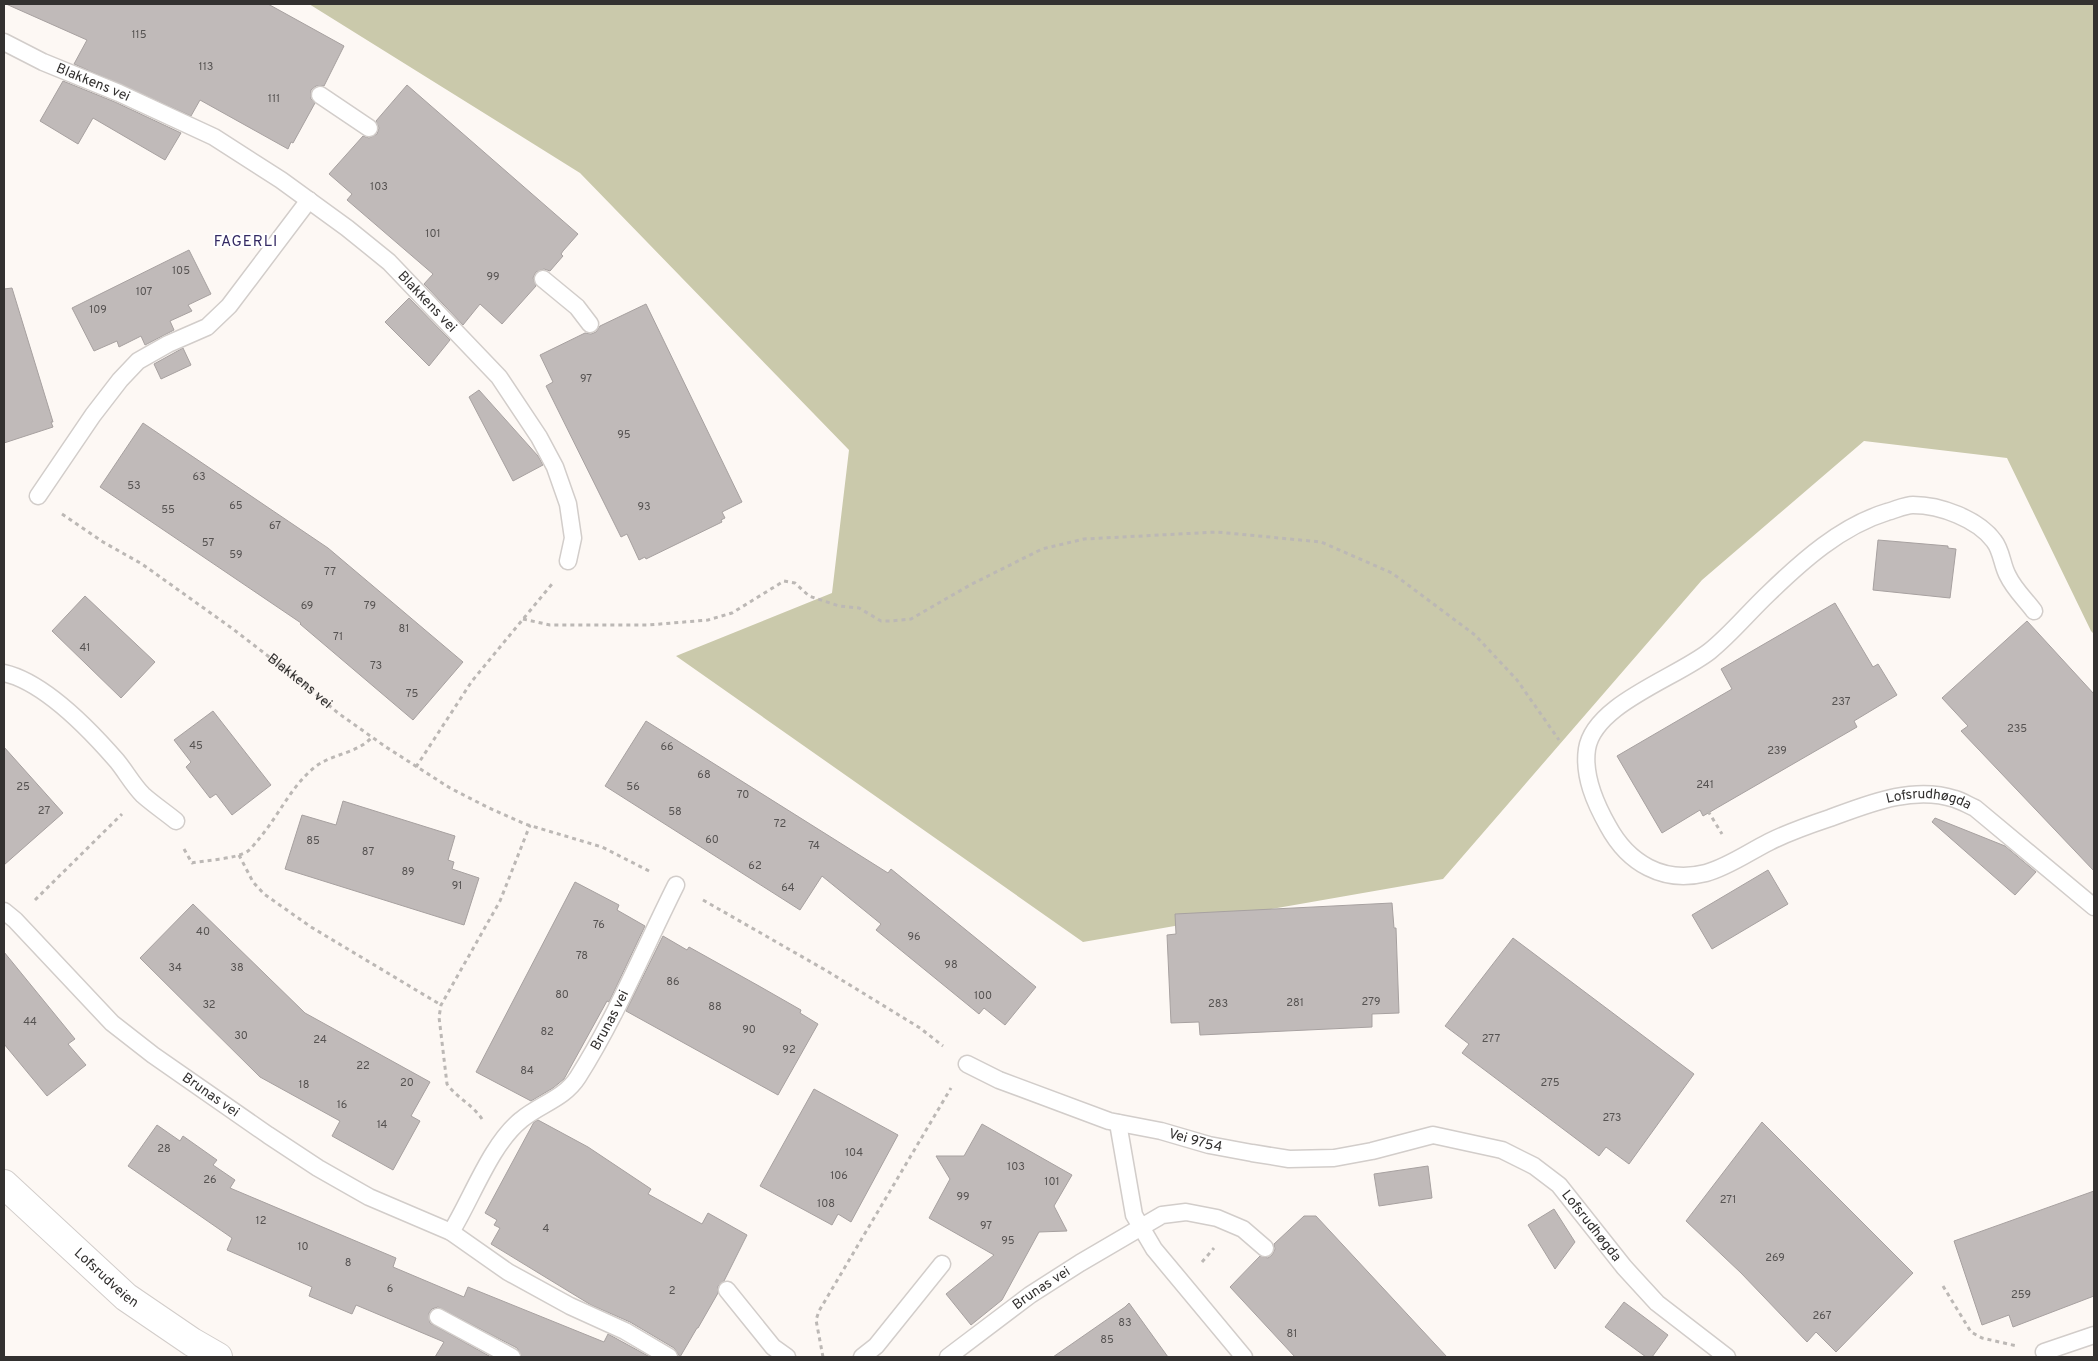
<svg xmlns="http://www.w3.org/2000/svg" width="2098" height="1361" font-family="Overpass,sans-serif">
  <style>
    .green { fill: #cac9ab }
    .building { fill: #c0bab9; stroke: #a7a1a0 }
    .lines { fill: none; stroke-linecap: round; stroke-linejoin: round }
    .service-casing { stroke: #d2cdca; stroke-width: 19 }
    .tertiary-casing { stroke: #d2cdca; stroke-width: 30 }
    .path { stroke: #bcb8b5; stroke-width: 3; stroke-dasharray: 4 4; stroke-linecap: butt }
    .service { stroke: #fff; stroke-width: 16 }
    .tertiary { stroke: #fff; stroke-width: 28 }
    .labels { text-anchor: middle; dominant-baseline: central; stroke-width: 4; stroke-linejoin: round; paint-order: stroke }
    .number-label { font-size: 11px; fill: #565352 }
    .street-label { font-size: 14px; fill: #333130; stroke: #fff }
    .neighbourhood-label { font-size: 15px; letter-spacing: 1px; fill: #332963; stroke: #fff }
  </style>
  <rect width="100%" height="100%" fill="#fdf8f4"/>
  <polygon class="green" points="309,4 2094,4 2094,634 2091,631 2007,458 1864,441 1702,580 1443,879 1083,942 676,656 832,593 849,450 580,173"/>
  <g class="building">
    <polygon points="6,4 268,4 344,46 324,86 316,86 311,90 311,99 315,103 293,143 291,142 288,149 200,100 191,116 74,64 87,40"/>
    <polygon points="63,81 115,102 181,133 165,160 93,118 78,144 40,121"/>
    <polygon points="407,85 578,234 563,251 561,254 563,256 550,271 544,269 536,272 533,278 536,286 502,324 480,304 463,325 424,284 433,274 347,200 352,194 329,174 363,136 369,138 377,134 379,128 376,121"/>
    <polygon points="189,250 211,294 188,305 192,311 170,321 174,330 145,345 141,336 119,347 117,341 94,351 72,308"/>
    <polygon points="12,288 53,422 51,422 53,427 4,443 4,289"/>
    <polygon points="409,298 450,340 429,366 385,322"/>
    <polygon points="646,304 742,502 722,512 725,518 721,520 722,522 646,559 645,557 639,560 627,534 621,537 546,386 553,382 540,355 585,333 591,334 596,332 600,326"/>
    <polygon points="183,348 191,365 161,379 154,364"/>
    <polygon points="479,390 538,456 543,465 513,481 469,397"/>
    <polygon points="143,423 328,548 463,662 413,720 300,624 301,623 100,487"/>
    <polygon points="1878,540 1948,546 1948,548 1956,549 1950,598 1873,590"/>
    <polygon points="85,596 155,662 121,698 52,631"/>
    <polygon points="1835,603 1873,667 1878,664 1897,695 1854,721 1857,727 1703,816 1700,810 1662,833 1617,756 1732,689 1721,669"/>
    <polygon points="2027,621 2094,694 2094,871 1961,731 1968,726 1942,698"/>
    <polygon points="213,711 271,785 232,815 216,794 210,798 186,767 191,762 174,740"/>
    <polygon points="646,721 888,873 891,869 1036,987 1005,1025 984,1008 979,1014 876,930 881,924 822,876 800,910 605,786"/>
    <polygon points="4,747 63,813 4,865"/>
    <polygon points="343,801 455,836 448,860 454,862 452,869 479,878 464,925 285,869 302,815 336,825"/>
    <polygon points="1935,818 2005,846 2036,872 2015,895 1932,822"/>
    <polygon points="1768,870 1788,904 1712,949 1692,915"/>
    <polygon points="575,882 619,905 617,910 645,926 609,1002 607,1001 564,1079 553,1088 531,1101 476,1072"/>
    <polygon points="1392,903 1394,928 1396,928 1399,1013 1372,1014 1372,1027 1200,1035 1199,1022 1171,1023 1167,935 1176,934 1175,914"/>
    <polygon points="193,904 305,1013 430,1082 411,1116 420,1121 393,1170 332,1136 340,1121 260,1077 140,958"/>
    <polygon points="663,936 687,950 689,947 759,986 801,1010 800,1013 818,1024 778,1095 626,1011"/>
    <polygon points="1513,938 1694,1074 1629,1164 1606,1147 1599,1156 1462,1053 1469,1044 1445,1026"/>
    <polygon points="4,952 75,1039 68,1044 86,1065 47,1096 4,1044"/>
    <polygon points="814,1089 898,1135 851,1222 838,1214 832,1225 760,1186"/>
    <polygon points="538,1120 588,1147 651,1189 648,1194 702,1224 708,1213 747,1235 724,1281 718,1286 718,1293 698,1328 697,1328 680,1357 674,1348 630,1322 591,1305 491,1244 500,1228 494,1225 497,1220 485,1213 534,1122"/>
    <polygon points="1762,1122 1913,1273 1836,1352 1816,1332 1807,1342 1741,1273 1686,1221"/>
    <polygon points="982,1124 1072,1175 1054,1206 1067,1231 1039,1232 1002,1300 971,1325 946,1294 994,1255 929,1218 950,1179 936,1156 964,1156"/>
    <polygon points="157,1125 180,1141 183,1136 217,1160 213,1165 235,1180 230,1188 396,1258 393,1267 464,1297 468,1287 604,1342 608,1334 650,1357 522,1357 517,1348 438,1307 432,1309 429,1313 430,1323 491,1357 435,1357 444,1342 356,1305 352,1314 309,1296 312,1287 227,1250 232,1238 128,1166"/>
    <polygon points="1428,1166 1432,1198 1379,1206 1374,1174"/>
    <polygon points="2094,1191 2094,1296 2013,1327 2009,1315 1982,1325 1954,1241"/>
    <polygon points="1554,1209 1575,1242 1555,1269 1528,1225"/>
    <polygon points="1304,1216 1316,1216 1447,1357 1295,1357 1230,1287 1260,1256 1268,1258 1272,1255 1275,1249 1274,1244"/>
    <polygon points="1624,1302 1668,1335 1652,1357 1646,1357 1605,1327"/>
    <polygon points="1129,1303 1168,1357 1053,1357 1125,1307"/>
  </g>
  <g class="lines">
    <defs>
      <g id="service">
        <path id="s2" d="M 4,42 L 43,62 L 119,93 L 214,137 L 281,180 L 347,228 L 389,262 L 499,377 L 539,437 L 555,467 L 568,504 L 573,538 L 568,561"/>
        <polyline points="320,95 369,128"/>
        <polyline points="543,279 577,307 590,324"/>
        <polyline points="38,496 93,415 120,380 138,361 168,344 207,327 229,306 309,200"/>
        <path id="s3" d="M 2034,611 C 2026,600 2014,589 2008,576 C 2002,566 2002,551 1994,541 C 1978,519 1940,505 1913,505 C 1905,505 1895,510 1887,512 C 1841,526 1802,561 1768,594 C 1748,613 1731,634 1710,651 C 1676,678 1594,704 1587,749 C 1583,776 1595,803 1608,826 C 1628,863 1663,884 1706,873 C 1728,867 1749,852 1769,842 C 1789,832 1809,825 1830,818 C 1868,804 1913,785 1955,799 C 1962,801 1968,805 1975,808 L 2094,907"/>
        <path d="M 4,673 C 44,682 90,730 117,761 C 126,772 133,785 143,795 C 153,804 165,812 176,821"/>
        <path id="s4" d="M 4,911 L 15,920 L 112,1023 L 153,1055 L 268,1135 L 318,1168 L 369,1197 L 451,1232 L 508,1272 L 570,1306 L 625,1331 L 669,1357"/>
        <path id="s5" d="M 967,1064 L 999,1080 L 1109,1121 L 1161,1131 L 1209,1145 L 1252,1153 L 1289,1159 L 1334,1158 L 1372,1151 L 1433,1135 L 1502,1150 L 1534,1166 L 1559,1185 L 1624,1267 L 1657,1303 L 1727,1357"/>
        <polyline points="1118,1123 1134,1215 1154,1249 1244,1357"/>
        <path id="s6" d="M 451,1232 C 472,1198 491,1144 521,1120 C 540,1104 564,1099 578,1077 C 616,1017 644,949 676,885"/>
        <polyline points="727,1290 773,1347 787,1357"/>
        <polyline points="438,1317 512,1357"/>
        <polyline points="2044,1352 2094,1335"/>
        <polyline points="862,1357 876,1346 942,1264"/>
        <path id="s7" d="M 948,1357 L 1030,1295 L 1080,1263 L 1162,1215 L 1186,1212 L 1217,1218 L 1243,1229 L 1265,1248"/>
      </g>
      <g id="tertiary">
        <path id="s8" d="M 4,1184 L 126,1297 L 192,1342 L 218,1357"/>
      </g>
    </defs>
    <use href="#service" class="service-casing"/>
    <use href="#tertiary" class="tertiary-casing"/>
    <g class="path">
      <path id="s1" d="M 62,514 L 103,542 L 142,564 L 233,629 L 303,683 L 338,713 L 386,747 L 450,788 L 489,808 L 525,824 L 602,847 L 651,872"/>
      <polyline points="523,619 550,625 648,625 708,620 732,613 784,581 795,583 809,596 839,606 859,608 881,621 891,621 911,619 970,585 1042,549 1084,539 1217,532 1321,542 1392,573 1475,635 1517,680 1559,740"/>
      <polyline points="416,767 472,681 552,584"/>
      <polyline points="1708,811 1722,834"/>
      <path d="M 184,849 L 192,863 C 206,860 237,859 248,851 C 252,848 255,843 258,840 C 278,817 291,786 315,767 C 333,753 357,754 372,737"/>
      <polyline points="239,855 253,882 264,894 311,927 441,1005"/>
      <polyline points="35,900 122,814"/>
      <polyline points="703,900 827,971 920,1028 943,1046"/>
      <path d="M 482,1119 C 473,1105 457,1098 447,1084 L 439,1017 L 441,1005 L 500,901 L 530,825"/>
      <polyline points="1202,1262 1214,1248"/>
      <polyline points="1943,1286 1971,1332 1982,1338 2017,1346"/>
      <polyline points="823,1357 816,1320 819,1311 951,1088"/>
    </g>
    <use href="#service" class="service"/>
    <use href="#tertiary" class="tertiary"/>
  </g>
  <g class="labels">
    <g class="number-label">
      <text x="139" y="35">115</text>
      <text x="206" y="67">113</text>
      <text x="274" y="99">111</text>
      <text x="379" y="187">103</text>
      <text x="433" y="234">101</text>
      <text x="181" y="271">105</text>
      <text x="493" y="277">99</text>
      <text x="144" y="292">107</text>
      <text x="98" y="310">109</text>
      <text x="586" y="379">97</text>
      <text x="624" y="435">95</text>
      <text x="199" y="477">63</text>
      <text x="134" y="486">53</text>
      <text x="236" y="506">65</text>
      <text x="644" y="507">93</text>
      <text x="168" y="510">55</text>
      <text x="275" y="526">67</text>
      <text x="208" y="543">57</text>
      <text x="236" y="555">59</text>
      <text x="330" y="572">77</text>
      <text x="307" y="606">69</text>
      <text x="370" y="606">79</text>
      <text x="404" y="629">81</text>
      <text x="338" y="637">71</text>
      <text x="85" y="648">41</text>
      <text x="376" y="666">73</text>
      <text x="412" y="694">75</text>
      <text x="1841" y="702">237</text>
      <text x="2017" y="729">235</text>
      <text x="196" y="746">45</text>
      <text x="667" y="747">66</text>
      <text x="1777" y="751">239</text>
      <text x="704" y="775">68</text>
      <text x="1705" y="785">241</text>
      <text x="23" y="787">25</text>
      <text x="633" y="787">56</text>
      <text x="743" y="795">70</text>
      <text x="44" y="811">27</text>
      <text x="675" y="812">58</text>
      <text x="780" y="824">72</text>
      <text x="712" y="840">60</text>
      <text x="313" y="841">85</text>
      <text x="814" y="846">74</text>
      <text x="368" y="852">87</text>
      <text x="755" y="866">62</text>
      <text x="408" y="872">89</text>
      <text x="457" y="886">91</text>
      <text x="788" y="888">64</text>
      <text x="599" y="925">76</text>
      <text x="203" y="932">40</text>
      <text x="914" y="937">96</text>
      <text x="582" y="956">78</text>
      <text x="951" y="965">98</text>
      <text x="175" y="968">34</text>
      <text x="237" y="968">38</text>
      <text x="673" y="982">86</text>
      <text x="562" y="995">80</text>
      <text x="983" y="996">100</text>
      <text x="1371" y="1002">279</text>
      <text x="1295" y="1003">281</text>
      <text x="1218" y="1004">283</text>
      <text x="209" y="1005">32</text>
      <text x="715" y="1007">88</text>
      <text x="30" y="1022">44</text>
      <text x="749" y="1030">90</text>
      <text x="547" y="1032">82</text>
      <text x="241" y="1036">30</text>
      <text x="1491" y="1039">277</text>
      <text x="320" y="1040">24</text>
      <text x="789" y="1050">92</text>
      <text x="363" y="1066">22</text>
      <text x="527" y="1071">84</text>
      <text x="407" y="1083">20</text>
      <text x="1550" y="1083">275</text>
      <text x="304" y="1085">18</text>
      <text x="342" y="1105">16</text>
      <text x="1612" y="1118">273</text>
      <text x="382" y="1125">14</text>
      <text x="164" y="1149">28</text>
      <text x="854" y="1153">104</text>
      <text x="1016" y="1167">103</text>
      <text x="839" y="1176">106</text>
      <text x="210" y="1180">26</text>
      <text x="1052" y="1182">101</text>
      <text x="963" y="1197">99</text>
      <text x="1728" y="1200">271</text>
      <text x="826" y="1204">108</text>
      <text x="261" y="1221">12</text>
      <text x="986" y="1226">97</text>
      <text x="546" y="1229">4</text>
      <text x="1008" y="1241">95</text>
      <text x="303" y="1247">10</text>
      <text x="1775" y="1258">269</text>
      <text x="348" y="1263">8</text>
      <text x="390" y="1289">6</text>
      <text x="672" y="1291">2</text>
      <text x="2021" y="1295">259</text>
      <text x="1822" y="1316">267</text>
      <text x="1125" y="1323">83</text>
      <text x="1292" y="1334">81</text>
      <text x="1107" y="1340">85</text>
    </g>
    <g class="street-label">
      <text stroke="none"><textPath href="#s2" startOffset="98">Blakkens vei</textPath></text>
      <text stroke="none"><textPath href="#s2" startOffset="501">Blakkens vei</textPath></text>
      <text stroke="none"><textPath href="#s1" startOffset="291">Blakkens vei</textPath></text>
      <text stroke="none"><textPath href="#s3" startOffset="1026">Lofsrudhøgda</textPath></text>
      <text stroke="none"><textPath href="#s6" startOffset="270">Brunas vei</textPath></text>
      <text stroke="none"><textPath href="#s4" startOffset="278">Brunas vei</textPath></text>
      <text stroke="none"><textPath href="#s5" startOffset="242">Vei 9754</textPath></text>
      <text stroke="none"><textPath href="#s5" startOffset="674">Lofsrudhøgda</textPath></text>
      <text stroke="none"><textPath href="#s8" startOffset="139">Lofsrudveien</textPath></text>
      <text stroke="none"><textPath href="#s7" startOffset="116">Brunas vei</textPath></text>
    </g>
    <g class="neighbourhood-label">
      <text x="246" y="242">FAGERLI</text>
    </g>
  </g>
  <rect width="2098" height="1361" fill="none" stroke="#333130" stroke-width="10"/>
</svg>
